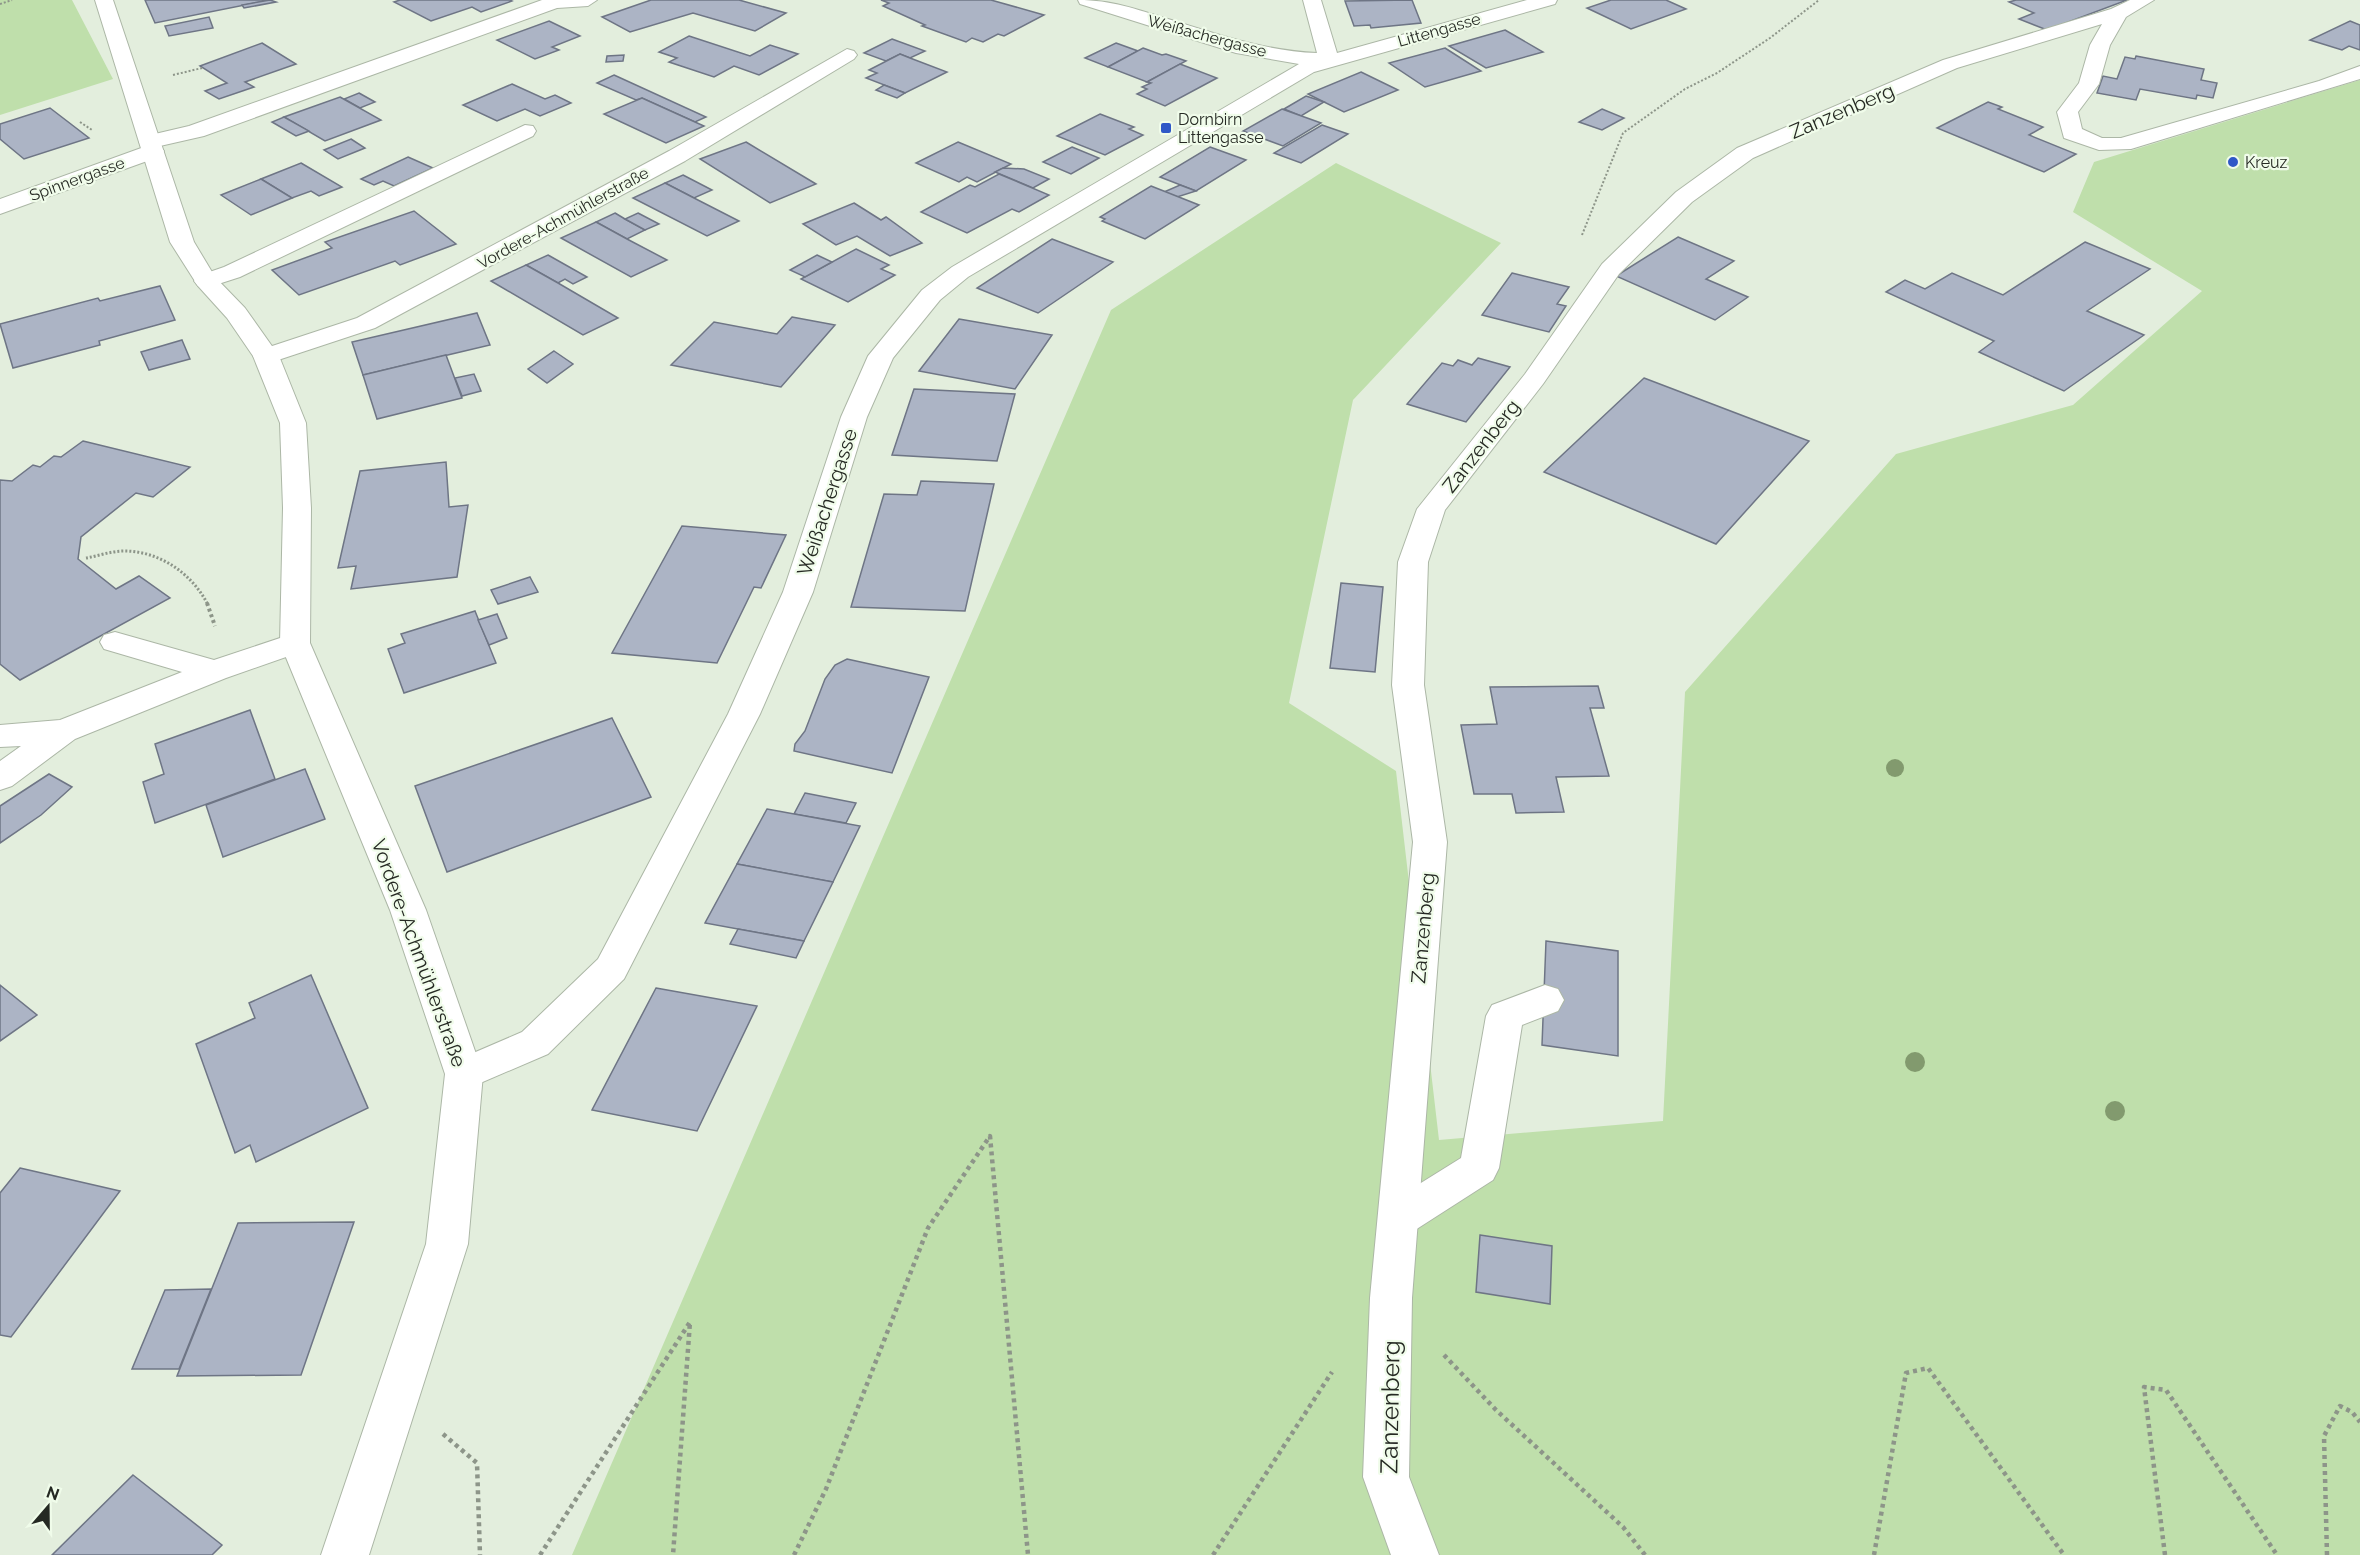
<svg xmlns="http://www.w3.org/2000/svg" width="2360" height="1555" font-family="Raleway,sans-serif">
  <style>
    .green { fill: #bfdfab }
    .building { fill: #acb4c5; stroke: #6e7585; stroke-width: 1.5 }
    .lines { fill: none; stroke-linecap: round; stroke-linejoin: round }
    .service-casing { stroke: #acb7a6; stroke-width: 2 }
    .minor-casing { stroke: #acb7a6; stroke-width: 2 }
    .tertiary-casing { stroke: #acb7a6; stroke-width: 2 }
    .path-far3 { stroke: #8d9589; stroke-width: 2; stroke-dasharray: 2 2; stroke-linecap: butt }
    .path-far2 { stroke: #8d9589; stroke-width: 3; stroke-dasharray: 2 2; stroke-linecap: butt }
    .path-far1 { stroke: #8d9589; stroke-width: 4; stroke-dasharray: 3 3; stroke-linecap: butt }
    .path { stroke: #8d9589; stroke-width: 4.5; stroke-dasharray: 4 4; stroke-linecap: butt }
    .service { fill: #fff; fill-rule: evenodd }
    .minor { fill: #fff; fill-rule: evenodd }
    .tertiary { fill: #fff; fill-rule: evenodd }
    .tree { fill: #829a6e }
    .poi-dot { fill: #2f58c7; stroke: #f0fcea; stroke-width: 2 }
    .labels { text-anchor: middle; dominant-baseline: central; stroke-width: 4.5; stroke-linejoin: round; paint-order: stroke }
    .far-street-label { font-size: 16px; fill: #252923; stroke: #f0fcea }
    .far-poi-label { font-size: 16px; fill: #252923; stroke: #f0fcea; text-anchor: start }
    .street-label { font-size: 20px; fill: #252923; stroke: #f0fcea }
    .near-street-label { font-size: 24px; fill: #252923; stroke: #f0fcea }
  </style>
  <rect width="100%" height="100%" fill="#e3eedd"/>
  <g class="green">
    <polygon points="0,0 72,0 113,79 0,115"/>
    <polygon points="2360,80 2360,1555 572,1555 1111,310 1336,163 1501,243 1353,400 1289,703 1396,771 1439,1140 1663,1121 1685,692 1896,454 2073,405 2202,291 2073,212 2094,162"/>
  </g>
  <g class="building">
    <polygon points="145,0 270,0 155,23"/>
    <polygon points="270,0 276,2 244,8 242,5"/>
    <polygon points="400,0 510,0 512,1 481,12 472,7 431,21 394,2"/>
    <polygon points="651,0 739,0 786,13 755,31 693,13 630,32 602,17"/>
    <polygon points="881,0 991,0 1044,15 1004,36 998,34 983,42 972,38 966,42 922,26 925,25 883,6 889,3"/>
    <polygon points="1412,0 1421,23 1371,28 1370,25 1354,26 1345,1"/>
    <polygon points="1611,0 1666,0 1686,9 1631,29 1587,8"/>
    <polygon points="2016,0 2127,0 2047,30 2019,19 2034,13 2009,2"/>
    <polygon points="209,17 213,28 169,36 165,26"/>
    <polygon points="549,21 580,36 552,47 559,50 535,59 497,40"/>
    <polygon points="2350,21 2360,25 2360,50 2349,46 2342,50 2310,40"/>
    <polygon points="1505,30 1543,52 1486,68 1449,46"/>
    <polygon points="689,36 750,56 770,45 798,54 759,75 734,66 714,77 669,62 677,58 659,52"/>
    <polygon points="892,39 925,51 910,58 900,54 886,61 864,53"/>
    <polygon points="262,43 296,64 245,82 254,87 219,99 205,91 227,83 200,66"/>
    <polygon points="1116,43 1138,51 1108,67 1085,58"/>
    <polygon points="1143,48 1162,55 1166,54 1186,61 1147,82 1108,67"/>
    <polygon points="1445,48 1481,71 1425,87 1389,63"/>
    <polygon points="900,54 910,58 947,72 905,93 866,78 877,73 869,70"/>
    <polygon points="624,55 623,61 606,62 607,56"/>
    <polygon points="2136,56 2204,69 2201,80 2217,83 2213,98 2197,95 2196,99 2140,89 2136,100 2097,93 2103,76 2117,79 2125,57 2135,59"/>
    <polygon points="1180,64 1217,78 1165,106 1137,94 1147,89 1142,87 1151,83 1147,82"/>
    <polygon points="1361,72 1398,90 1344,112 1308,94"/>
    <polygon points="614,75 706,117 695,122 642,98 636,100 597,83"/>
    <polygon points="512,84 545,99 555,95 571,103 540,116 525,109 497,121 463,105"/>
    <polygon points="884,85 905,93 897,98 876,90"/>
    <polygon points="359,93 375,102 360,108 344,99"/>
    <polygon points="1306,96 1324,102 1301,116 1284,109"/>
    <polygon points="340,97 381,120 325,141 284,117"/>
    <polygon points="642,98 695,122 704,126 666,143 604,114"/>
    <polygon points="1988,102 2002,107 1998,109 2043,127 2029,135 2076,154 2044,172 1937,128"/>
    <polygon points="50,108 89,138 24,159 0,139 0,124"/>
    <polygon points="1282,109 1321,123 1283,146 1243,131"/>
    <polygon points="1602,109 1624,118 1602,130 1579,122"/>
    <polygon points="1100,114 1134,127 1129,129 1143,135 1105,155 1057,136"/>
    <polygon points="284,117 309,131 296,136 272,122"/>
    <polygon points="1322,125 1348,134 1301,163 1274,153"/>
    <polygon points="351,139 365,148 338,159 324,150"/>
    <polygon points="746,142 816,184 770,203 700,159"/>
    <polygon points="958,142 1011,164 977,182 967,177 959,182 916,163"/>
    <polygon points="1072,147 1099,158 1071,174 1043,162"/>
    <polygon points="1210,147 1246,160 1196,191 1160,177"/>
    <polygon points="408,157 433,168 394,186 383,181 374,185 361,179"/>
    <polygon points="301,163 342,187 319,196 311,191 292,198 261,179"/>
    <polygon points="1003,168 1024,169 1049,179 1033,188 995,172"/>
    <polygon points="999,174 1049,195 1019,212 1012,209 967,233 921,212 970,185 975,187"/>
    <polygon points="683,175 712,190 694,198 665,183"/>
    <polygon points="261,179 292,198 251,215 221,195"/>
    <polygon points="665,183 694,198 739,221 707,236 633,198"/>
    <polygon points="1180,185 1196,191 1177,197 1164,192"/>
    <polygon points="1151,186 1199,205 1145,239 1102,221 1105,219 1100,217"/>
    <polygon points="854,203 881,220 886,217 922,243 890,256 857,236 836,245 803,224"/>
    <polygon points="414,211 456,244 400,265 395,261 299,295 272,270 332,248 325,242"/>
    <polygon points="615,213 625,219 645,230 627,239 596,222"/>
    <polygon points="638,213 659,224 645,230 625,219"/>
    <polygon points="596,222 627,239 667,260 631,277 561,238"/>
    <polygon points="1678,237 1734,261 1706,279 1748,297 1715,320 1616,276"/>
    <polygon points="1052,239 1113,262 1038,313 977,288"/>
    <polygon points="2085,242 2150,269 2087,311 2144,335 2064,391 1979,352 1994,341 1886,292 1905,280 1925,289 1952,273 2003,295"/>
    <polygon points="856,249 889,265 881,269 895,275 848,302 801,279"/>
    <polygon points="548,255 587,277 573,284 565,279 558,283 526,265"/>
    <polygon points="817,255 832,262 805,277 790,270"/>
    <polygon points="526,265 558,283 618,318 583,335 491,281"/>
    <polygon points="1512,273 1569,287 1557,304 1566,306 1549,332 1482,315"/>
    <polygon points="160,286 175,320 99,341 100,345 13,368 0,324 98,298 100,301"/>
    <polygon points="477,313 490,345 363,375 352,342"/>
    <polygon points="792,317 835,325 781,387 671,365 714,322 777,334"/>
    <polygon points="959,319 1052,335 1015,389 919,371"/>
    <polygon points="182,340 190,359 149,370 141,352"/>
    <polygon points="554,351 573,364 547,383 528,369"/>
    <polygon points="446,355 462,398 377,419 363,375"/>
    <polygon points="1478,358 1510,367 1466,422 1407,404 1442,363 1453,366 1458,360 1472,365"/>
    <polygon points="474,374 481,391 462,396 455,378"/>
    <polygon points="1644,378 1809,441 1716,544 1544,472"/>
    <polygon points="914,389 1015,394 997,461 892,455"/>
    <polygon points="83,441 190,467 153,497 136,493 81,537 78,559 116,589 139,576 170,598 20,680 0,664 0,480 12,481 33,465 40,467 54,456 61,457"/>
    <polygon points="446,462 449,507 468,505 457,577 351,589 356,566 338,568 360,471"/>
    <polygon points="921,481 994,484 965,611 851,607 884,494 917,495"/>
    <polygon points="682,526 786,535 761,588 754,587 717,663 612,653"/>
    <polygon points="530,577 538,592 498,604 491,590"/>
    <polygon points="1341,583 1383,587 1375,672 1330,668"/>
    <polygon points="475,611 496,663 404,693 388,649 405,643 401,634"/>
    <polygon points="497,614 507,638 489,645 478,620"/>
    <polygon points="847,659 929,677 892,773 794,751 795,744 805,731 825,679 835,665"/>
    <polygon points="1598,686 1604,708 1590,708 1609,776 1556,777 1564,812 1516,813 1512,794 1474,794 1461,725 1497,724 1490,687"/>
    <polygon points="250,710 275,779 155,823 143,782 164,774 155,744"/>
    <polygon points="612,718 651,797 447,872 415,786"/>
    <polygon points="305,769 325,819 223,857 206,805"/>
    <polygon points="49,774 72,787 41,815 0,843 0,806"/>
    <polygon points="805,793 856,803 846,823 794,814"/>
    <polygon points="767,809 860,826 833,882 737,864"/>
    <polygon points="737,864 833,882 804,941 705,923"/>
    <polygon points="738,929 804,941 796,958 730,944"/>
    <polygon points="1546,941 1618,951 1618,1056 1542,1045"/>
    <polygon points="311,975 368,1108 256,1162 250,1145 235,1153 196,1044 255,1018 249,1003"/>
    <polygon points="0,985 37,1015 0,1041"/>
    <polygon points="656,988 757,1006 697,1131 592,1110"/>
    <polygon points="20,1168 120,1191 11,1337 0,1335 0,1193"/>
    <polygon points="354,1222 301,1375 177,1376 238,1223"/>
    <polygon points="1480,1235 1552,1246 1550,1304 1476,1292"/>
    <polygon points="211,1289 179,1369 132,1369 165,1290"/>
    <polygon points="133,1475 222,1545 212,1555 52,1555"/>
  </g>
  <g class="lines">
    <defs>
      <g id="service">
        <polygon points="542,0 597,0 588,6 557,8 204,136 160,146 164,151 161,156 0,214 0,199 144,147 139,142 142,137 189,126"/>
        <polygon points="847,49 854,51 857,55 854,59 685,161 375,328 266,364 257,361 253,356 257,351 357,318 669,151"/>
        <polygon points="525,125 533,126 536,131 533,136 240,277 206,288 198,286 194,281 198,276 224,267"/>
        <polygon points="115,632 214,660 295,633 306,636 310,643 306,650 226,678 75,739 12,786 0,790 0,761 21,746 0,747 0,725 60,720 182,672 104,649 100,642 104,635"/>
        <polygon points="1545,985 1558,989 1564,1000 1558,1011 1522,1025 1499,1168 1493,1180 1412,1232 1398,1237 1384,1232 1378,1219 1384,1206 1461,1158 1486,1016 1492,1005"/>
      </g>
      <g id="minor">
        <path d="M 1078,0 C 1112,0 1135,9 1168,19 C 1217,34 1265,51 1317,53 L 1303,0 L 1321,0 L 1337,53 L 1527,0 L 1557,0 L 1555,4 L 1314,72 L 968,277 L 940,300 L 893,358 L 867,417 L 813,592 L 760,714 L 624,979 L 548,1054 L 464,1090 L 450,1085 L 445,1074 L 450,1063 L 522,1032 L 598,959 L 728,714 L 783,592 L 841,417 L 868,356 L 922,290 L 952,267 L 1299,64 L 1236,53 L 1080,4 Z"/>
        <polygon points="2130,0 2154,0 2126,17 2110,45 2099,84 2078,112 2082,129 2102,138 2121,138 2319,81 2360,66 2360,79 2131,149 2099,150 2064,138 2057,112 2079,83 2090,45 2102,24 1957,68 1753,158 1692,202 1619,274 1543,384 1445,510 1428,562 1424,685 1447,842 1412,1298 1409,1477 1439,1555 1391,1555 1363,1477 1370,1298 1413,842 1392,685 1398,562 1417,509 1525,374 1602,264 1676,192 1737,148 1943,60 2111,9"/>
      </g>
      <polygon id="tertiary" points="95,0 113,0 194,242 215,277 245,308 279,356 306,423 311,508 310,643 426,910 483,1074 468,1244 369,1555 321,1555 426,1244 445,1074 390,910 280,643 283,508 280,423 253,356 227,318 198,286 170,242"/>
    </defs>
    <use href="#service" class="service-casing"/>
    <use href="#minor" class="minor-casing"/>
    <use href="#tertiary" class="tertiary-casing"/>
    <g class="path-far3">
      <polyline points="0,4 12,0"/>
      <polyline points="173,75 202,68"/>
      <polyline points="80,122 92,130"/>
      <polyline points="1582,235 1623,133 1685,89 1717,73 1770,38 1819,0"/>
    </g>
    <path class="path-far2" d="M 86,558 C 98,556 111,551 124,551 C 159,551 192,573 208,605"/>
    <polyline class="path-far1" points="207,603 215,626"/>
    <g class="path">
      <polyline points="1444,1355 1496,1410 1623,1527 1645,1555"/>
      <polyline points="443,1434 477,1463 480,1555"/>
      <polyline points="540,1555 690,1322 673,1555"/>
      <polyline points="794,1555 826,1489 928,1228 990,1136 1028,1555"/>
      <polyline points="1213,1555 1332,1372"/>
      <polyline points="1874,1555 1906,1373 1928,1368 2064,1555"/>
      <polyline points="2165,1555 2144,1387 2166,1390 2277,1555"/>
      <polyline points="2327,1555 2324,1436 2340,1406 2352,1412 2360,1422"/>
    </g>
    <use href="#service" class="service"/>
    <use href="#minor" class="minor"/>
    <use href="#tertiary" class="tertiary"/>
  </g>
  <g class="tree">
    <circle cx="1895" cy="768" r="9"/>
    <circle cx="1915" cy="1062" r="10"/>
    <circle cx="2115" cy="1111" r="10"/>
  </g>
  <g class="poi-dot">
    <rect x="1160" y="122" width="12" height="12" rx="3"/>
    <circle cx="2233" cy="162" r="6"/>
  </g>
  <g class="labels">
    <g class="far-street-label">
      <text transform="translate(1439 30) rotate(-16)">Littengasse</text>
      <text transform="translate(1207 36) rotate(15)">Weißachergasse</text>
      <text transform="translate(77 179) rotate(-20)">Spinnergasse</text>
      <text transform="translate(563 218) rotate(-29)">Vordere-Achmühlerstraße</text>
    </g>
    <g class="far-poi-label">
      <text x="1178" y="119">Dornbirn<tspan x="1178" dy="18">Littengasse</tspan></text>
      <text x="2245" y="162">Kreuz</text>
    </g>
    <g class="street-label">
      <text transform="translate(1842 111) rotate(-23)">Zanzenberg</text>
      <text transform="translate(1481 446) rotate(-52)">Zanzenberg</text>
      <text transform="translate(827 502) rotate(-72)">Weißachergasse</text>
      <text transform="translate(1423 928) rotate(-85)">Zanzenberg</text>
      <text transform="translate(419 953) rotate(70)">Vordere-Achmühlerstraße</text>
    </g>
    <g class="near-street-label">
      <text transform="translate(1390 1407) rotate(-89)">Zanzenberg</text>
    </g>
  </g>
  <g transform="translate(48 1507) rotate(20)" stroke="#f0fcea" stroke-width="4.5" paint-order="stroke">
  <path d="M0-4.5L10 22L0 15L-10 22Z" fill="#252923"/>
  <text y="-9" font-size="16" font-weight="bold" text-anchor="middle" fill="#252923">N</text>
  </g>
</svg>
